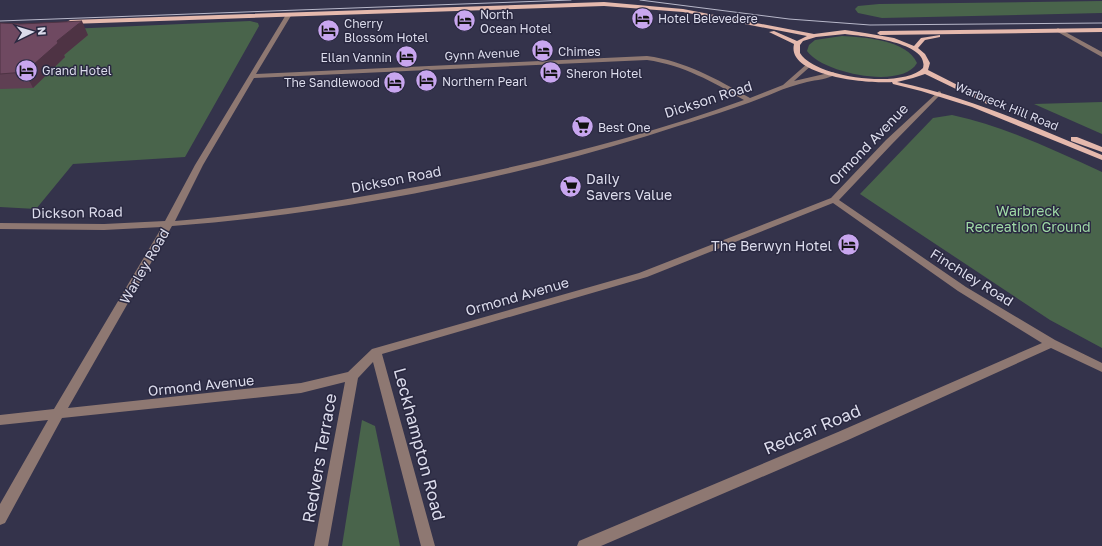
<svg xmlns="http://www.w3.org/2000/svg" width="1102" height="546" font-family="'Golos Text',sans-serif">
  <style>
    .green { fill: #49644b }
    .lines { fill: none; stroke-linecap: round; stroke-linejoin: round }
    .minor { fill: #8e7872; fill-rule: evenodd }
    .major { fill: #e5b9ad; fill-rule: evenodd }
    .tram { stroke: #b8b8ca; stroke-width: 1 }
    .wall { fill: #5f3f53 }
    .shaded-wall { fill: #4e3344 }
    .building { fill: #6f4961; stroke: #4e3344 }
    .labels { text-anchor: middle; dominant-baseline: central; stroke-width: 3; stroke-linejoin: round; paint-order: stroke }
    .far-poi-label { font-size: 12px; fill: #dcdcec; stroke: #2a2941; text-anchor: start }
    .far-street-label { font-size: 12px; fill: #dcdcec; stroke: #2a2941 }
    .street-label { font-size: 14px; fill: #dcdcec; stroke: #2a2941 }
    .poi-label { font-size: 14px; fill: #dcdcec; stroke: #2a2941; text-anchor: start }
    .park-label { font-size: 14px; fill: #9fd9a5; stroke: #2a2941 }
    .near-street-label { font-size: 17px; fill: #dcdcec; stroke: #2a2941 }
  </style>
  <rect width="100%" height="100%" fill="#34334b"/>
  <g class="green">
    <polygon points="1102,1 1102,13 882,18 858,13 855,9 858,6 879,4"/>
    <polygon points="250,21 258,23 259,26 185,157 73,164 36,209 0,207 0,32"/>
    <path d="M 842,36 C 864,37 907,40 917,63 C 902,90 822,73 807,51 L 809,45 L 815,40 Z"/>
    <polygon points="1102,102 1102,134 1034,104"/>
    <path d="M 952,115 C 1004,126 1054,150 1102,172 L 1102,348 L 1050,320 L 860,194 L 933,118 Z"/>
    <polygon points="362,420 375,426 400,546 342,546"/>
  </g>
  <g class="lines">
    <g class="minor">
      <path d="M 287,13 L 292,14 L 256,74 L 647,56 C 685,61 717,79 750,98 L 783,85 L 808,63 L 813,64 L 794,81 L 833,72 L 836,74 C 829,79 816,80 807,82 C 796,85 785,88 774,93 C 733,110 690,122 647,136 C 493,183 332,214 172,226 L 68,408 L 301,383 L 348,372 L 372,349 L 639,273 L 831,198 L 886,140 L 939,91 L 941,92 L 941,94 L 892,144 L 839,200 L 966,287 L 1055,340 L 1102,363 L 1102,372 L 1051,348 L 848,440 L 601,546 L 577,546 L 579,541 L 838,432 L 1042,343 L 958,291 L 833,203 L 647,277 L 382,354 L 435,546 L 421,546 L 373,362 L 358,378 L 328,546 L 314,546 L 345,382 L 301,393 L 62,418 L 5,523 L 0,525 L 0,504 L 48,420 L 0,425 L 0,415 L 54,409 L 162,227 L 104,230 L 0,229 L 0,223 L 104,224 L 165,221 L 195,165 ZM 647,60 C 683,65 713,82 744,100 C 642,137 537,163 432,184 C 347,200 261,214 175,221 L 203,165 L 254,78 Z"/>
      <polygon points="1058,28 1102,52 1102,57 1056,31 1055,30"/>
    </g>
    <g class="major">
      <path d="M 604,2 L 683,9 L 814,34 L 845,30 L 865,33 L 894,38 L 914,46 L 921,38 L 940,35 L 940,37 L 925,40 L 918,48 L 925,54 L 930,63 L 928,70 L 991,102 L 991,104 L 987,104 L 925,74 L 913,78 L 897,82 C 969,97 1035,127 1102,155 L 1102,160 L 972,107 L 921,91 L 893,84 L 892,82 C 872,84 786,77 794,44 L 769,32 L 774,31 L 797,41 L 807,36 L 683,12 L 604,6 L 70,24 L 67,22 L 70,20 ZM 845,34 C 862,36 930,42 923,68 C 902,89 815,78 800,53 L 800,45 L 803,41 L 816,37 Z"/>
      <polygon points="1102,28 1102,32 880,35 877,33 880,31"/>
      <polygon points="1071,137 1077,137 1102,147 1102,152 1071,141"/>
    </g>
    <g class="tram">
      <polyline points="640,0 789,19 870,25 1102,23"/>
      <polyline points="0,21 571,0"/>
    </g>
  </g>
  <polygon class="wall" points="0,23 88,35 64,55 65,57 33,88 0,89"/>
  <polygon class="shaded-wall" points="82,21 88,35 64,55 65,57 33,88 25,72 57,41"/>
  <polygon class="building" points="82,21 57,41 58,43 25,72 0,74 0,23 21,24"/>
  <defs>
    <symbol id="hotel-disc" viewBox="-11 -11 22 22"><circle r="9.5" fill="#c8a6ef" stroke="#2a2941"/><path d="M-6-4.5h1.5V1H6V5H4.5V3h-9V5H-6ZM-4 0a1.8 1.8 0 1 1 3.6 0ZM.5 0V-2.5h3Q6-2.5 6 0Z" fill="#111"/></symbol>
    <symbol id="supermarket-disc" viewBox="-11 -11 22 22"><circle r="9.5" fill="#c8a6ef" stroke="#2a2941"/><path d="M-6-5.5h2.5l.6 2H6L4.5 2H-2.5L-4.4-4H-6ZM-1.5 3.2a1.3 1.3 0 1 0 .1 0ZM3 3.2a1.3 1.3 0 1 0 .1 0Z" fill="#111"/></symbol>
  </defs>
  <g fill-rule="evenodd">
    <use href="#hotel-disc" x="630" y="6" width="25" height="25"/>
    <use href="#hotel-disc" x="452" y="8" width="25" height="25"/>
    <use href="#hotel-disc" x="316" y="18" width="25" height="25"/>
    <use href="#hotel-disc" x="530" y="38" width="25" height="25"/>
    <use href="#hotel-disc" x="394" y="44" width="25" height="25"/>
    <use href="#hotel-disc" x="14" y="58" width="25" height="25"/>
    <use href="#hotel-disc" x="538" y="60" width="25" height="25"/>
    <use href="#hotel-disc" x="414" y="68" width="25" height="25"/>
    <use href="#hotel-disc" x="382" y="70" width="25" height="25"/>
    <use href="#supermarket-disc" x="570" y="114" width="25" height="25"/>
    <use href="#supermarket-disc" x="558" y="174" width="25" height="25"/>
    <use href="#hotel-disc" x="836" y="232" width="25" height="25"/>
  </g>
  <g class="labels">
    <g class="far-poi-label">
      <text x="480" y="14">North<tspan x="480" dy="14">Ocean Hotel</tspan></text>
      <text x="658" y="18">Hotel Belevedere</text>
      <text x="344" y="23">Cherry<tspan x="344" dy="14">Blossom Hotel</tspan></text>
      <text x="558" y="51">Chimes</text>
      <text x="392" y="57" text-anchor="end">Ellan Vannin</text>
      <text x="42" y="70">Grand Hotel</text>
      <text x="566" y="73">Sheron Hotel</text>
      <text x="442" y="81">Northern Pearl</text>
      <text x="380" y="82" text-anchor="end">The Sandlewood</text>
      <text x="598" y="127">Best One</text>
    </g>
    <g class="far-street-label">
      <text transform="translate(482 54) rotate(-3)">Gynn Avenue</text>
      <text transform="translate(1007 106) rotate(22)">Warbreck Hill Road</text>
    </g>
    <g class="street-label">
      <text transform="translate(708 99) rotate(-18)">Dickson Road</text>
      <text transform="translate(868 144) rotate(-46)">Ormond Avenue</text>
      <text transform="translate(396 179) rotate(-11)">Dickson Road</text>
      <text transform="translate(77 212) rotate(-1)">Dickson Road</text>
      <text transform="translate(144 266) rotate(-60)">Warley Road</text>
      <text transform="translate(972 277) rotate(32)">Finchley Road</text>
      <text transform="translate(517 296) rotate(-16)">Ormond Avenue</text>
      <text transform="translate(201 385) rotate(-6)">Ormond Avenue</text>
    </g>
    <g class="poi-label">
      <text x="586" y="178">Daily<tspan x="586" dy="16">Savers Value</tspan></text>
      <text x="832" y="245" text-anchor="end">The Berwyn Hotel</text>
    </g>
    <g class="park-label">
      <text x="1028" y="210">Warbreck<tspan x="1028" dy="16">Recreation Ground</tspan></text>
    </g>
    <g class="near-street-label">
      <text transform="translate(812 429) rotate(-23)">Redcar Road</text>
      <text transform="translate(420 444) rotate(75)">Leckhampton Road</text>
      <text transform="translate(319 458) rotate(-80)">Redvers Terrace</text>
    </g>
  </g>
  <g transform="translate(32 32) rotate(85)" stroke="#2a2941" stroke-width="3" paint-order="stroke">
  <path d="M0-3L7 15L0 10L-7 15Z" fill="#dcdcec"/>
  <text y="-6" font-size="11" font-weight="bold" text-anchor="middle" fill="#dcdcec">N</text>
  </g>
</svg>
